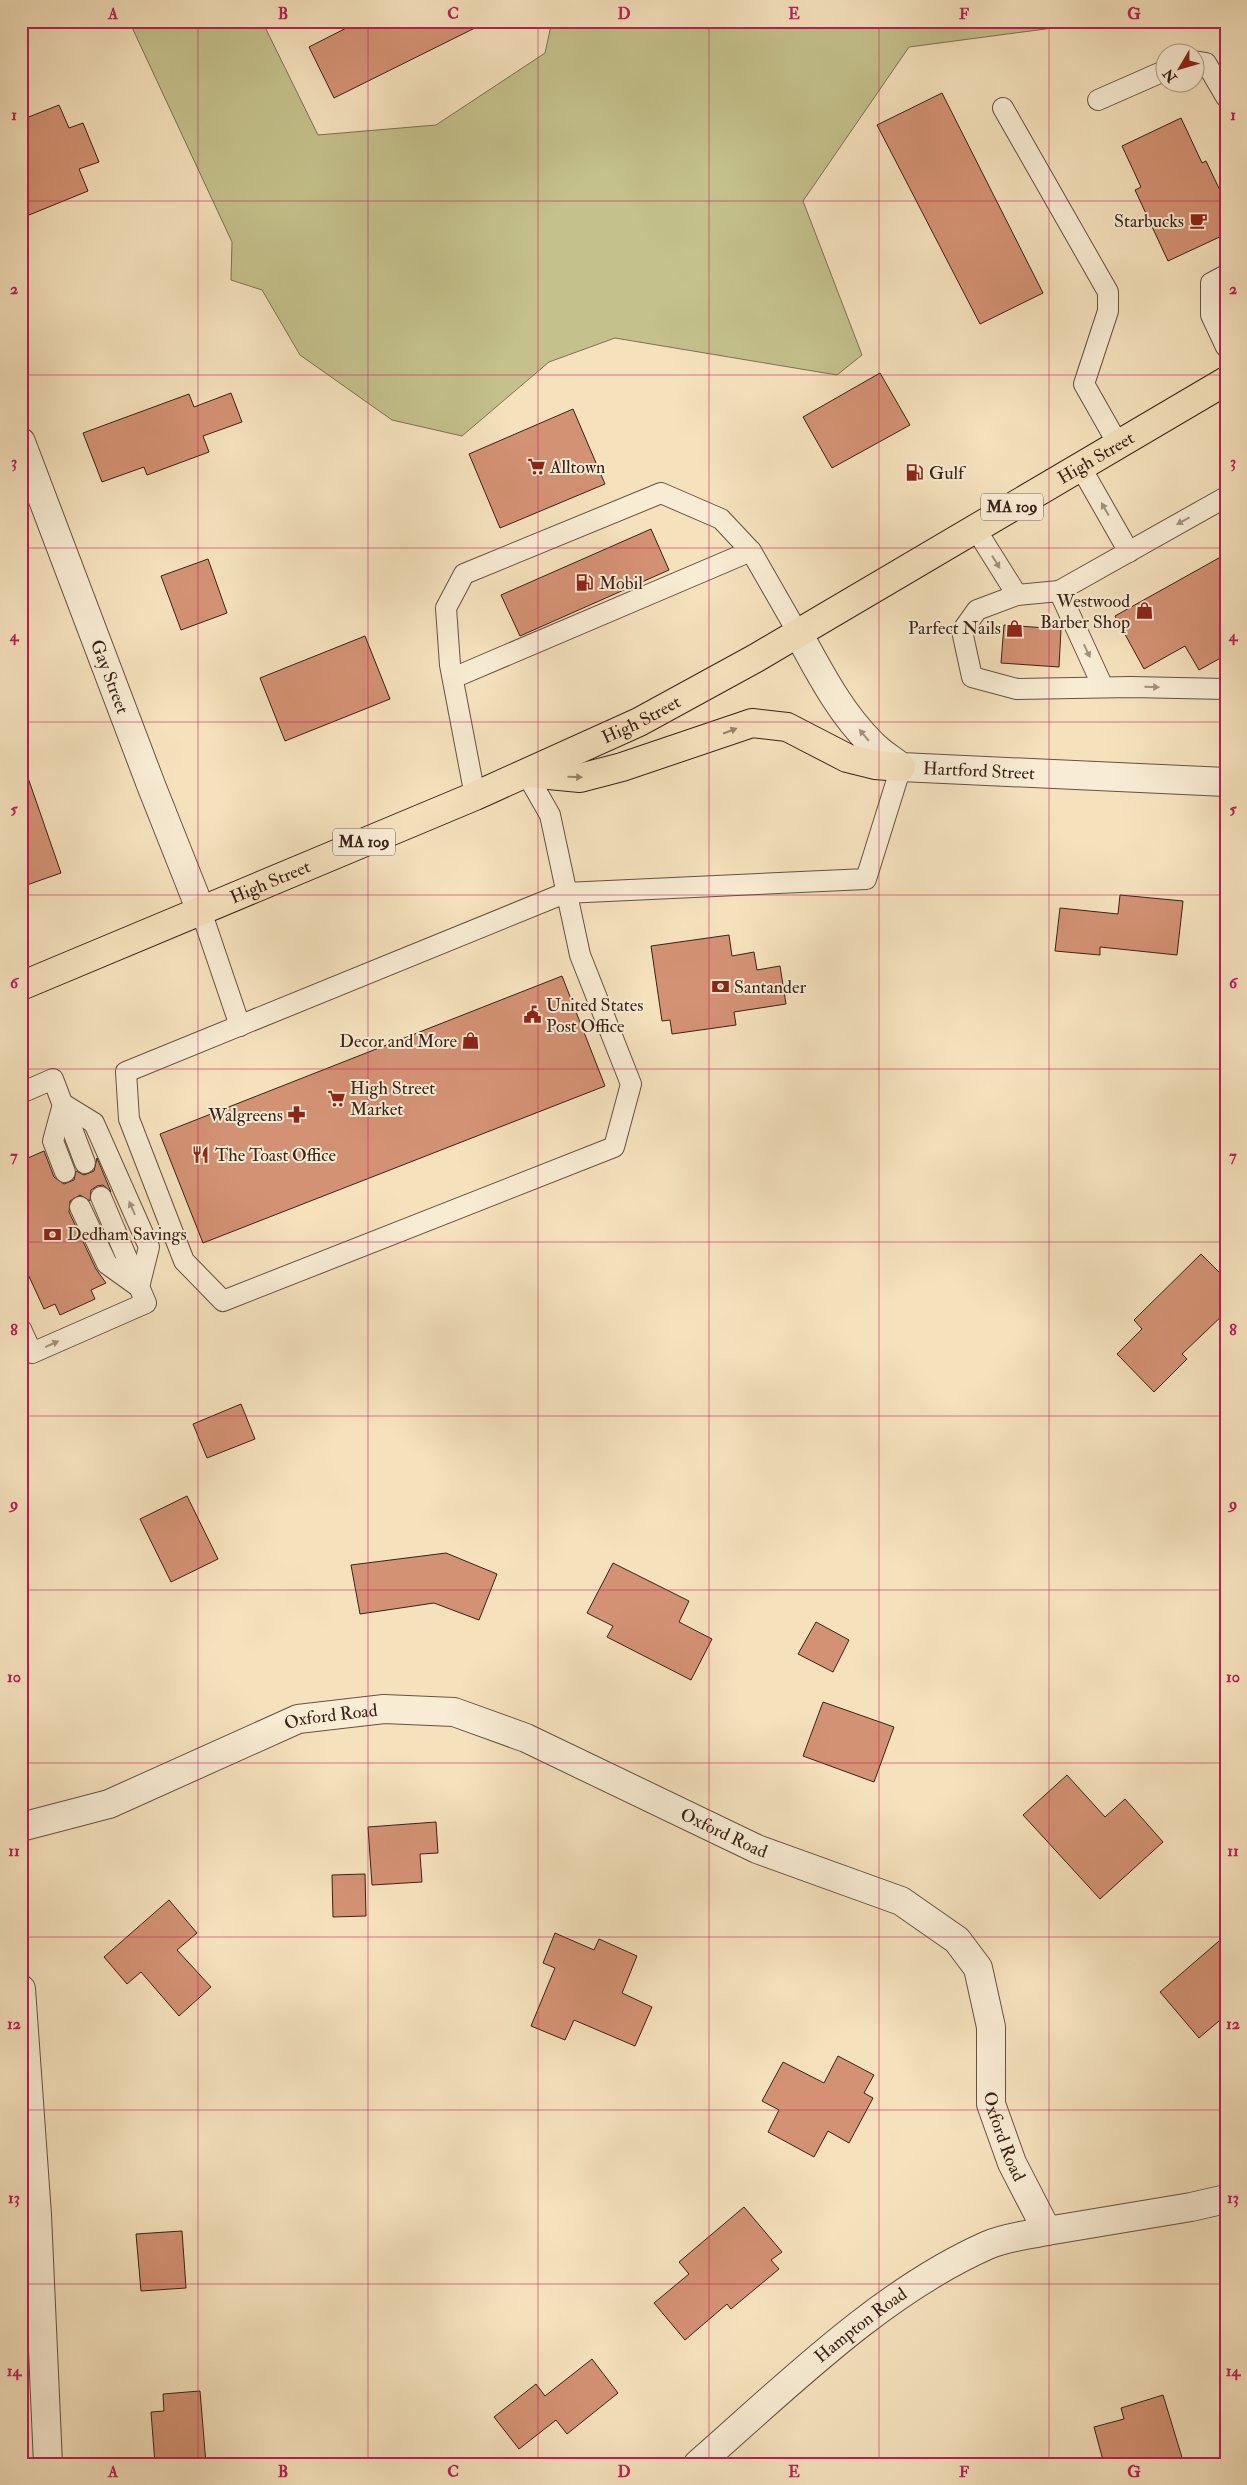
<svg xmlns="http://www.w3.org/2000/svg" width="1247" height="2485" font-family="'IM FELL Double Pica',serif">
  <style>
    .green { fill: #c4c18c; stroke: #7e7152 }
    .building { fill: #d49274; stroke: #382117 }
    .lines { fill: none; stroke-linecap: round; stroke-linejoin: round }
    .service-casing { stroke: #675140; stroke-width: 22 }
    .minor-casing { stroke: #675140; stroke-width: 30 }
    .tertiary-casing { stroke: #675140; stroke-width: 30 }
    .primary-casing { stroke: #382117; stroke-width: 30 }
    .service { stroke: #f8ecd4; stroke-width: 20 }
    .minor { stroke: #f8ecd4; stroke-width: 28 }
    .tertiary { stroke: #f8ecd4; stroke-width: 28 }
    .primary { stroke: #f5e2bd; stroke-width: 28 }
    .oneway { fill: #a2917f }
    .oneway2 { fill: #96826a }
    .grid { fill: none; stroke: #c2185b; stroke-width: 1; stroke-opacity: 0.55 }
    .labels { text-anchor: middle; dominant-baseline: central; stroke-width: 4; stroke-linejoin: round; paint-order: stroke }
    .shield { fill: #f8ecd4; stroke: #725e50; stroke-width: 1 }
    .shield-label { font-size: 16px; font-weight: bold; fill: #382117 }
    .poi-label { font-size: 18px; fill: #382117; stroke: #f8ecd4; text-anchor: start }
    .street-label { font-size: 18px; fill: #382117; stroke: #f8ecd4 }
    .neatline { fill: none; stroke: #c2185b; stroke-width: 2 }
    .grid-label { font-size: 16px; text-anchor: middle; font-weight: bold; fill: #c2185b }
  </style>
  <rect width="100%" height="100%" fill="#f5e2bd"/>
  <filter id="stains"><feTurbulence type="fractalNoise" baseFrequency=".004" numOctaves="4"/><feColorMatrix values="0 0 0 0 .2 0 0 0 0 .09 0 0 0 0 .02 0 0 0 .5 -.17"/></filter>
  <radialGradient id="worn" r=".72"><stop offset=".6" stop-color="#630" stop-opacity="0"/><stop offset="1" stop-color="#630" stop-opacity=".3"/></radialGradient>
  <polygon class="green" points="129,21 262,21 318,135 436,125 545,53 552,21 1106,21 909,47 803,201 862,355 837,375 615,338 549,362 462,436 392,420 300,355 262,290 231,280 232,242"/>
  <g class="building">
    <polygon points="360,21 489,21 334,98 309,47"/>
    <polygon points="942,93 1043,293 980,324 877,125"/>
    <polygon points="59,105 69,128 83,123 99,162 79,169 88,191 29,215 21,196 21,120"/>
    <polygon points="1181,118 1202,163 1206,161 1226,203 1226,234 1168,261 1135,190 1141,187 1122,146"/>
    <polygon points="880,373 910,425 832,468 803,417"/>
    <polygon points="231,393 242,422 203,436 209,452 147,475 144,467 102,482 83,433 189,394 194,407"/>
    <polygon points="573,409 605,484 500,528 469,454"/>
    <polygon points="651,529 669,570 520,636 501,595"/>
    <polygon points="1226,554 1226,655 1199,670 1185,646 1144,669 1115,616"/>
    <polygon points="208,559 227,613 181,630 161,576"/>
    <polygon points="1004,625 1061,629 1059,667 1001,663"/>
    <polygon points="365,636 390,699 285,741 260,678"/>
    <polygon points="26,772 61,873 21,887 21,773"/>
    <polygon points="1120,895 1183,901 1177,955 1100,947 1100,955 1055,951 1060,908 1118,914"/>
    <polygon points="729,935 732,956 754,952 757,970 780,966 786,1004 734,1012 736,1025 672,1034 670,1020 662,1021 651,946"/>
    <polygon points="562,976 605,1086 203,1243 160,1134"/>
    <polygon points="44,1151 54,1177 64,1184 74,1180 76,1171 84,1175 94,1171 97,1158 111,1192 103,1185 97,1186 91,1190 90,1201 80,1195 70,1201 69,1212 96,1269 106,1283 91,1290 95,1299 60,1315 55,1304 44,1309 21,1259 21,1161"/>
    <polygon points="1201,1254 1226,1279 1226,1312 1182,1354 1187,1359 1154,1392 1117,1354 1142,1329 1134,1320"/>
    <polygon points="241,1404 255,1439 207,1458 193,1424"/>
    <polygon points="187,1496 218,1559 171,1582 140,1519"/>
    <polygon points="446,1553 497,1574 479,1620 434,1603 360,1614 351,1565"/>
    <polygon points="613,1563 689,1601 679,1622 712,1639 691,1680 607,1637 613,1626 587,1613"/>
    <polygon points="816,1622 849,1640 833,1672 798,1654"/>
    <polygon points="823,1702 894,1727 874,1782 803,1756"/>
    <polygon points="1067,1775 1105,1817 1125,1799 1163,1842 1100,1899 1023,1815"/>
    <polygon points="436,1822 438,1853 420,1854 422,1882 372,1885 368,1827"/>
    <polygon points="365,1874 366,1916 333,1917 332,1875"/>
    <polygon points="169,1900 197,1933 177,1950 211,1987 179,2016 141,1972 127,1984 104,1957"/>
    <polygon points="555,1933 594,1950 599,1939 637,1956 622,1993 652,2007 635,2046 574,2020 565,2040 531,2026 555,1968 543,1963"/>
    <polygon points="1226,1935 1226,2015 1199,2038 1160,1992"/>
    <polygon points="838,2056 874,2075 864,2093 873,2098 849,2143 828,2131 814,2157 768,2132 779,2110 762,2101 783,2062 824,2083"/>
    <polygon points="744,2207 782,2252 771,2260 779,2269 731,2309 727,2304 685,2340 654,2303 689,2274 679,2262"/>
    <polygon points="182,2231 186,2288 141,2291 136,2234"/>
    <polygon points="592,2359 618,2393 567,2434 556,2420 519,2449 494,2417 536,2384 545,2396"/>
    <polygon points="200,2391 206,2464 155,2464 151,2412 164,2411 163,2394"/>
    <polygon points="1163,2395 1184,2464 1104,2464 1094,2427 1124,2419 1121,2408"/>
  </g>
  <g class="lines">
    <defs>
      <g id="service">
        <polyline points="1194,61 1206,63 1226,97"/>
        <polyline points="1098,100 1164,71"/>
        <polyline points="1003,108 1108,292 1108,311 1084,384 1118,444"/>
        <polyline points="1226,275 1211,283 1211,315 1226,347"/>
        <polyline points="1080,466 1129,552"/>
        <polyline points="1226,497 1059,591 1017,595 977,610 962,631 972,677 1017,689 1131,687 1226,689"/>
        <polyline points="975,528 1017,595"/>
        <polyline points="1059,591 1103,687"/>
        <polyline points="453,678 751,551"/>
        <polyline points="526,773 550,815 580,955 631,1084 614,1147 223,1301 184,1261 129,1119 126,1072 565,893 866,879 901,767"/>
        <polyline points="475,796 450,665 446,608 464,574 661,493 721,519 751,551 798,633"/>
        <polyline points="201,911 240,1026"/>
        <polyline points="21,1093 53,1079 85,1163"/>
        <polyline points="63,1104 94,1123 149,1247 139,1287"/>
        <polyline points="63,1104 53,1141 65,1172"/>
        <polyline points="80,1207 107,1264 139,1287"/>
        <polyline points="21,1329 32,1353 146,1303 101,1197"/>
      </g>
      <g id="minor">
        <path id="s1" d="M 21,1827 L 109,1804 L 298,1719 L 384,1709 L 454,1712 L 526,1738 L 757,1849 L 901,1901 L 957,1940 L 978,1968 L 991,2027 L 991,2104 L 1012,2163 L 1047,2231 L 1191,2207 L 1226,2199"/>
        <polyline points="21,1989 37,2215 48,2464"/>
        <path id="s2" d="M 698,2464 C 786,2387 881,2292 988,2245 C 1006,2237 1028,2235 1047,2231"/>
      </g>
      <g id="tertiary">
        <path id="s3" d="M 21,442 L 151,785 L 201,911"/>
        <path id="s4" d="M 798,633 C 819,671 839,711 871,743 C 879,752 891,759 901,767 L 1226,782"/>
      </g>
      <g id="primary">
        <polyline points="528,773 580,778 622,767 752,723 787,727 847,758 875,765 901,767"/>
        <path id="s5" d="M 21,986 L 475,796 L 639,722 L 756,658 L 1226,381"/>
      </g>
    </defs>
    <use href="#service" class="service-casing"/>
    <use href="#minor" class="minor-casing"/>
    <use href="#tertiary" class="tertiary-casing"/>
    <use href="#primary" class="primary-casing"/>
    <use href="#service" class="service"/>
    <use href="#minor" class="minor"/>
    <use href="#tertiary" class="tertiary"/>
    <use href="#primary" class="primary"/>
  </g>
  <defs><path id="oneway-solid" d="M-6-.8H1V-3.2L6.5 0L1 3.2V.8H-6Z" transform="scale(1.25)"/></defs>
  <g class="oneway">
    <use href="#oneway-solid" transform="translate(1105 509) rotate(-120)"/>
    <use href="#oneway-solid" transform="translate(1183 521) rotate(151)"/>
    <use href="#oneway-solid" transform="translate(996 562) rotate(58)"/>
    <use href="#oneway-solid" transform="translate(1087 651) rotate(65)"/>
    <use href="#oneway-solid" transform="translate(1152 687) rotate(1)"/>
    <use href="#oneway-solid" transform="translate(864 735) rotate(-130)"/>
    <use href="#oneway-solid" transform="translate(132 1208) rotate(-114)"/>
    <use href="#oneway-solid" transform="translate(52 1344) rotate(-24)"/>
  </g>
  <g class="oneway2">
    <use href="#oneway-solid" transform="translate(730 731) rotate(-21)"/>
    <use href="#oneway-solid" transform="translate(575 777) rotate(2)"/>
  </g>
  <path class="grid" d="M 198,21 L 198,2464M 368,21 L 368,2464M 538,21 L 538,2464M 709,21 L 709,2464M 879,21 L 879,2464M 1049,21 L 1049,2464M 21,201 L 1226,201M 21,375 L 1226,375M 21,548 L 1226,548M 21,722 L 1226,722M 21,895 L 1226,895M 21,1069 L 1226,1069M 21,1242 L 1226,1242M 21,1416 L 1226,1416M 21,1590 L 1226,1590M 21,1763 L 1226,1763M 21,1937 L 1226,1937M 21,2110 L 1226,2110M 21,2284 L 1226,2284"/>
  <defs>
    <symbol id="cafe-bare" viewBox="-9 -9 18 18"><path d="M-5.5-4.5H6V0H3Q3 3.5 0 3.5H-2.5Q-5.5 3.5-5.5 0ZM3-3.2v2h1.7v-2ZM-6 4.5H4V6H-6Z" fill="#8f2418" stroke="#f8ecd4" stroke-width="2.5" paint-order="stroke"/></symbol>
    <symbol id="supermarket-bare" viewBox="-9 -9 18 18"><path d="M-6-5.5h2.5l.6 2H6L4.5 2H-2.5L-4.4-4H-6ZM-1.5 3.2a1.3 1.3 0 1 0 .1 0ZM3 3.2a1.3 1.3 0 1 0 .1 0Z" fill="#8f2418" stroke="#f8ecd4" stroke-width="2.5" paint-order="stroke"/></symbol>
    <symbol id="fuel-bare" viewBox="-9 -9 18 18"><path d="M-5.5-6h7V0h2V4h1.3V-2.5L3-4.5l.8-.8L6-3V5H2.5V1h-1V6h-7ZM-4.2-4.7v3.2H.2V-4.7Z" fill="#8f2418" stroke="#f8ecd4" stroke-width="2.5" paint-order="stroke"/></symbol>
    <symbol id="shop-bare" viewBox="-9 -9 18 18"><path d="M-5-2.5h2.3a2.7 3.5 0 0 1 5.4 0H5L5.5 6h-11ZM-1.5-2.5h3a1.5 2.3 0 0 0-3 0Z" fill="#8f2418" stroke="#f8ecd4" stroke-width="2.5" paint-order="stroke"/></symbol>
    <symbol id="bank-bare" viewBox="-9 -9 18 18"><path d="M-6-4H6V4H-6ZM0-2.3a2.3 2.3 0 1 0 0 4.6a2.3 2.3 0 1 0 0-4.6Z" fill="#8f2418" stroke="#f8ecd4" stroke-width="2.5" paint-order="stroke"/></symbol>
    <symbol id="civic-bare" viewBox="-9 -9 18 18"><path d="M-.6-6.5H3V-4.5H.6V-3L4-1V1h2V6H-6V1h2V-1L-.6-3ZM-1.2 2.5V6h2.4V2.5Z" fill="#8f2418" stroke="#f8ecd4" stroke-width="2.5" paint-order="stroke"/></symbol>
    <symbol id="pharmacy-bare" viewBox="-9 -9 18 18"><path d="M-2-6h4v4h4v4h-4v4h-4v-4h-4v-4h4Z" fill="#8f2418" stroke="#f8ecd4" stroke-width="2.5" paint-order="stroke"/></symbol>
    <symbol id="restaurant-bare" viewBox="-9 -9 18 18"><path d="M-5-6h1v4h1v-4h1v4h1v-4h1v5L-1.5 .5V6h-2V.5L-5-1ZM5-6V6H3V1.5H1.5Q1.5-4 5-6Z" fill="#8f2418" stroke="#f8ecd4" stroke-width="2.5" paint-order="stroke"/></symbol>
  </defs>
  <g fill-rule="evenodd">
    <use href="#cafe-bare" x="1186" y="208" width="25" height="25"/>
    <use href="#supermarket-bare" x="524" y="454" width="25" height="25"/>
    <use href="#fuel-bare" x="902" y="460" width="25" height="25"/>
    <use href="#fuel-bare" x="572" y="570" width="25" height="25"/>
    <use href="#shop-bare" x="1132" y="598" width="25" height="25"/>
    <use href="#shop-bare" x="1002" y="616" width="25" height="25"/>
    <use href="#bank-bare" x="708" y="974" width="25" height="25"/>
    <use href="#civic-bare" x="520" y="1002" width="25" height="25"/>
    <use href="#shop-bare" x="458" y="1028" width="25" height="25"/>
    <use href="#supermarket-bare" x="324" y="1086" width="25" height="25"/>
    <use href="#pharmacy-bare" x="284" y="1102" width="25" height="25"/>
    <use href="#restaurant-bare" x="188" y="1142" width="25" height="25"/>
    <use href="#bank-bare" x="40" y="1222" width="25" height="25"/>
  </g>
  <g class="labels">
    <g class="shield">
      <rect x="981" y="493.5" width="62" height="27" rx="4"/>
      <rect x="333" y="828.5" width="62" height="27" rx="4"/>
    </g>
    <g class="shield-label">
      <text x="1012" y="507">MA 109</text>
      <text x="364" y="842">MA 109</text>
    </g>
    <g class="poi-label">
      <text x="1184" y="221" text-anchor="end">Starbucks</text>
      <text x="550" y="467">Alltown</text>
      <text x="929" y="473">Gulf</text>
      <text x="599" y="583">Mobil</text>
      <text x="1130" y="601" text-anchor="end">Westwood<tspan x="1130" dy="21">Barber Shop</tspan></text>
      <text x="1001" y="628" text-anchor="end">Parfect Nails</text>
      <text x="734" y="987">Santander</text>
      <text x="546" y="1005">United States<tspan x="546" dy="21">Post Office</tspan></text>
      <text x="457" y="1041" text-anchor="end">Decor and More</text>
      <text x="350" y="1088">High Street<tspan x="350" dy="21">Market</tspan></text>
      <text x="283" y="1115" text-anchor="end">Walgreens</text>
      <text x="215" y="1155">The Toast Office</text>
      <text x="67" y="1234">Dedham Savings</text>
    </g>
    <g class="street-label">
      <text stroke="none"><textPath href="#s5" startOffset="1200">High Street</textPath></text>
      <text stroke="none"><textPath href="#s3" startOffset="251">Gay Street</textPath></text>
      <text stroke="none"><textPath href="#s5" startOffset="675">High Street</textPath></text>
      <text stroke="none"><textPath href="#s4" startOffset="249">Hartford Street</textPath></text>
      <text stroke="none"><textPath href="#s5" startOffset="270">High Street</textPath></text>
      <text stroke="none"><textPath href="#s1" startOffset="331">Oxford Road</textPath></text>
      <text stroke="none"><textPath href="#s1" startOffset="751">Oxford Road</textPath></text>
      <text stroke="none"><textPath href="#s1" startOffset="1216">Oxford Road</textPath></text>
      <text stroke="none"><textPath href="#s2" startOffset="214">Hampton Road</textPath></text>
    </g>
  </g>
  <rect width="1247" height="2485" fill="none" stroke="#f5e2bd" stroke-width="55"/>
  <g transform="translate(1180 68) rotate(232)"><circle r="24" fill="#f8ecd4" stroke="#ab9b88"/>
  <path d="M0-4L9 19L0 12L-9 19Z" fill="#8f2418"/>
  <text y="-8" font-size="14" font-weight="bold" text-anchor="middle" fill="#382117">N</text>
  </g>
  <rect x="28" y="28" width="1192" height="2430" class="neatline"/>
  <g class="grid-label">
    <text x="113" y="19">A</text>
    <text x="283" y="19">B</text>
    <text x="453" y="19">C</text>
    <text x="624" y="19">D</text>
    <text x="794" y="19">E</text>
    <text x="964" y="19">F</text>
    <text x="1134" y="19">G</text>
    <text x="14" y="120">1</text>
    <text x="1233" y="120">1</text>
    <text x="14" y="294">2</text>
    <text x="1233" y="294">2</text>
    <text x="14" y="467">3</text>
    <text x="1233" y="467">3</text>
    <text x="14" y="641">4</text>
    <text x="1233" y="641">4</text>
    <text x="14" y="814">5</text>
    <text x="1233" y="814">5</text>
    <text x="14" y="988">6</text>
    <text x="1233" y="988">6</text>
    <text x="14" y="1161">7</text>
    <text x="1233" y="1161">7</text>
    <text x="14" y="1335">8</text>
    <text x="1233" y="1335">8</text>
    <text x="14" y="1509">9</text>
    <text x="1233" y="1509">9</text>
    <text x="14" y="1682">10</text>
    <text x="1233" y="1682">10</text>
    <text x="14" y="1856">11</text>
    <text x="1233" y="1856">11</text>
    <text x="14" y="2029">12</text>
    <text x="1233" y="2029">12</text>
    <text x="14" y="2203">13</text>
    <text x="1233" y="2203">13</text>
    <text x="14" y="2376">14</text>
    <text x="1233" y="2376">14</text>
    <text x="113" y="2477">A</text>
    <text x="283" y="2477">B</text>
    <text x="453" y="2477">C</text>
    <text x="624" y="2477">D</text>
    <text x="794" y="2477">E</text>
    <text x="964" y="2477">F</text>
    <text x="1134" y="2477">G</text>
  </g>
  <rect width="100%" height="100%" filter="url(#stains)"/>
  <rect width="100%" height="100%" fill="url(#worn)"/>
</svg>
